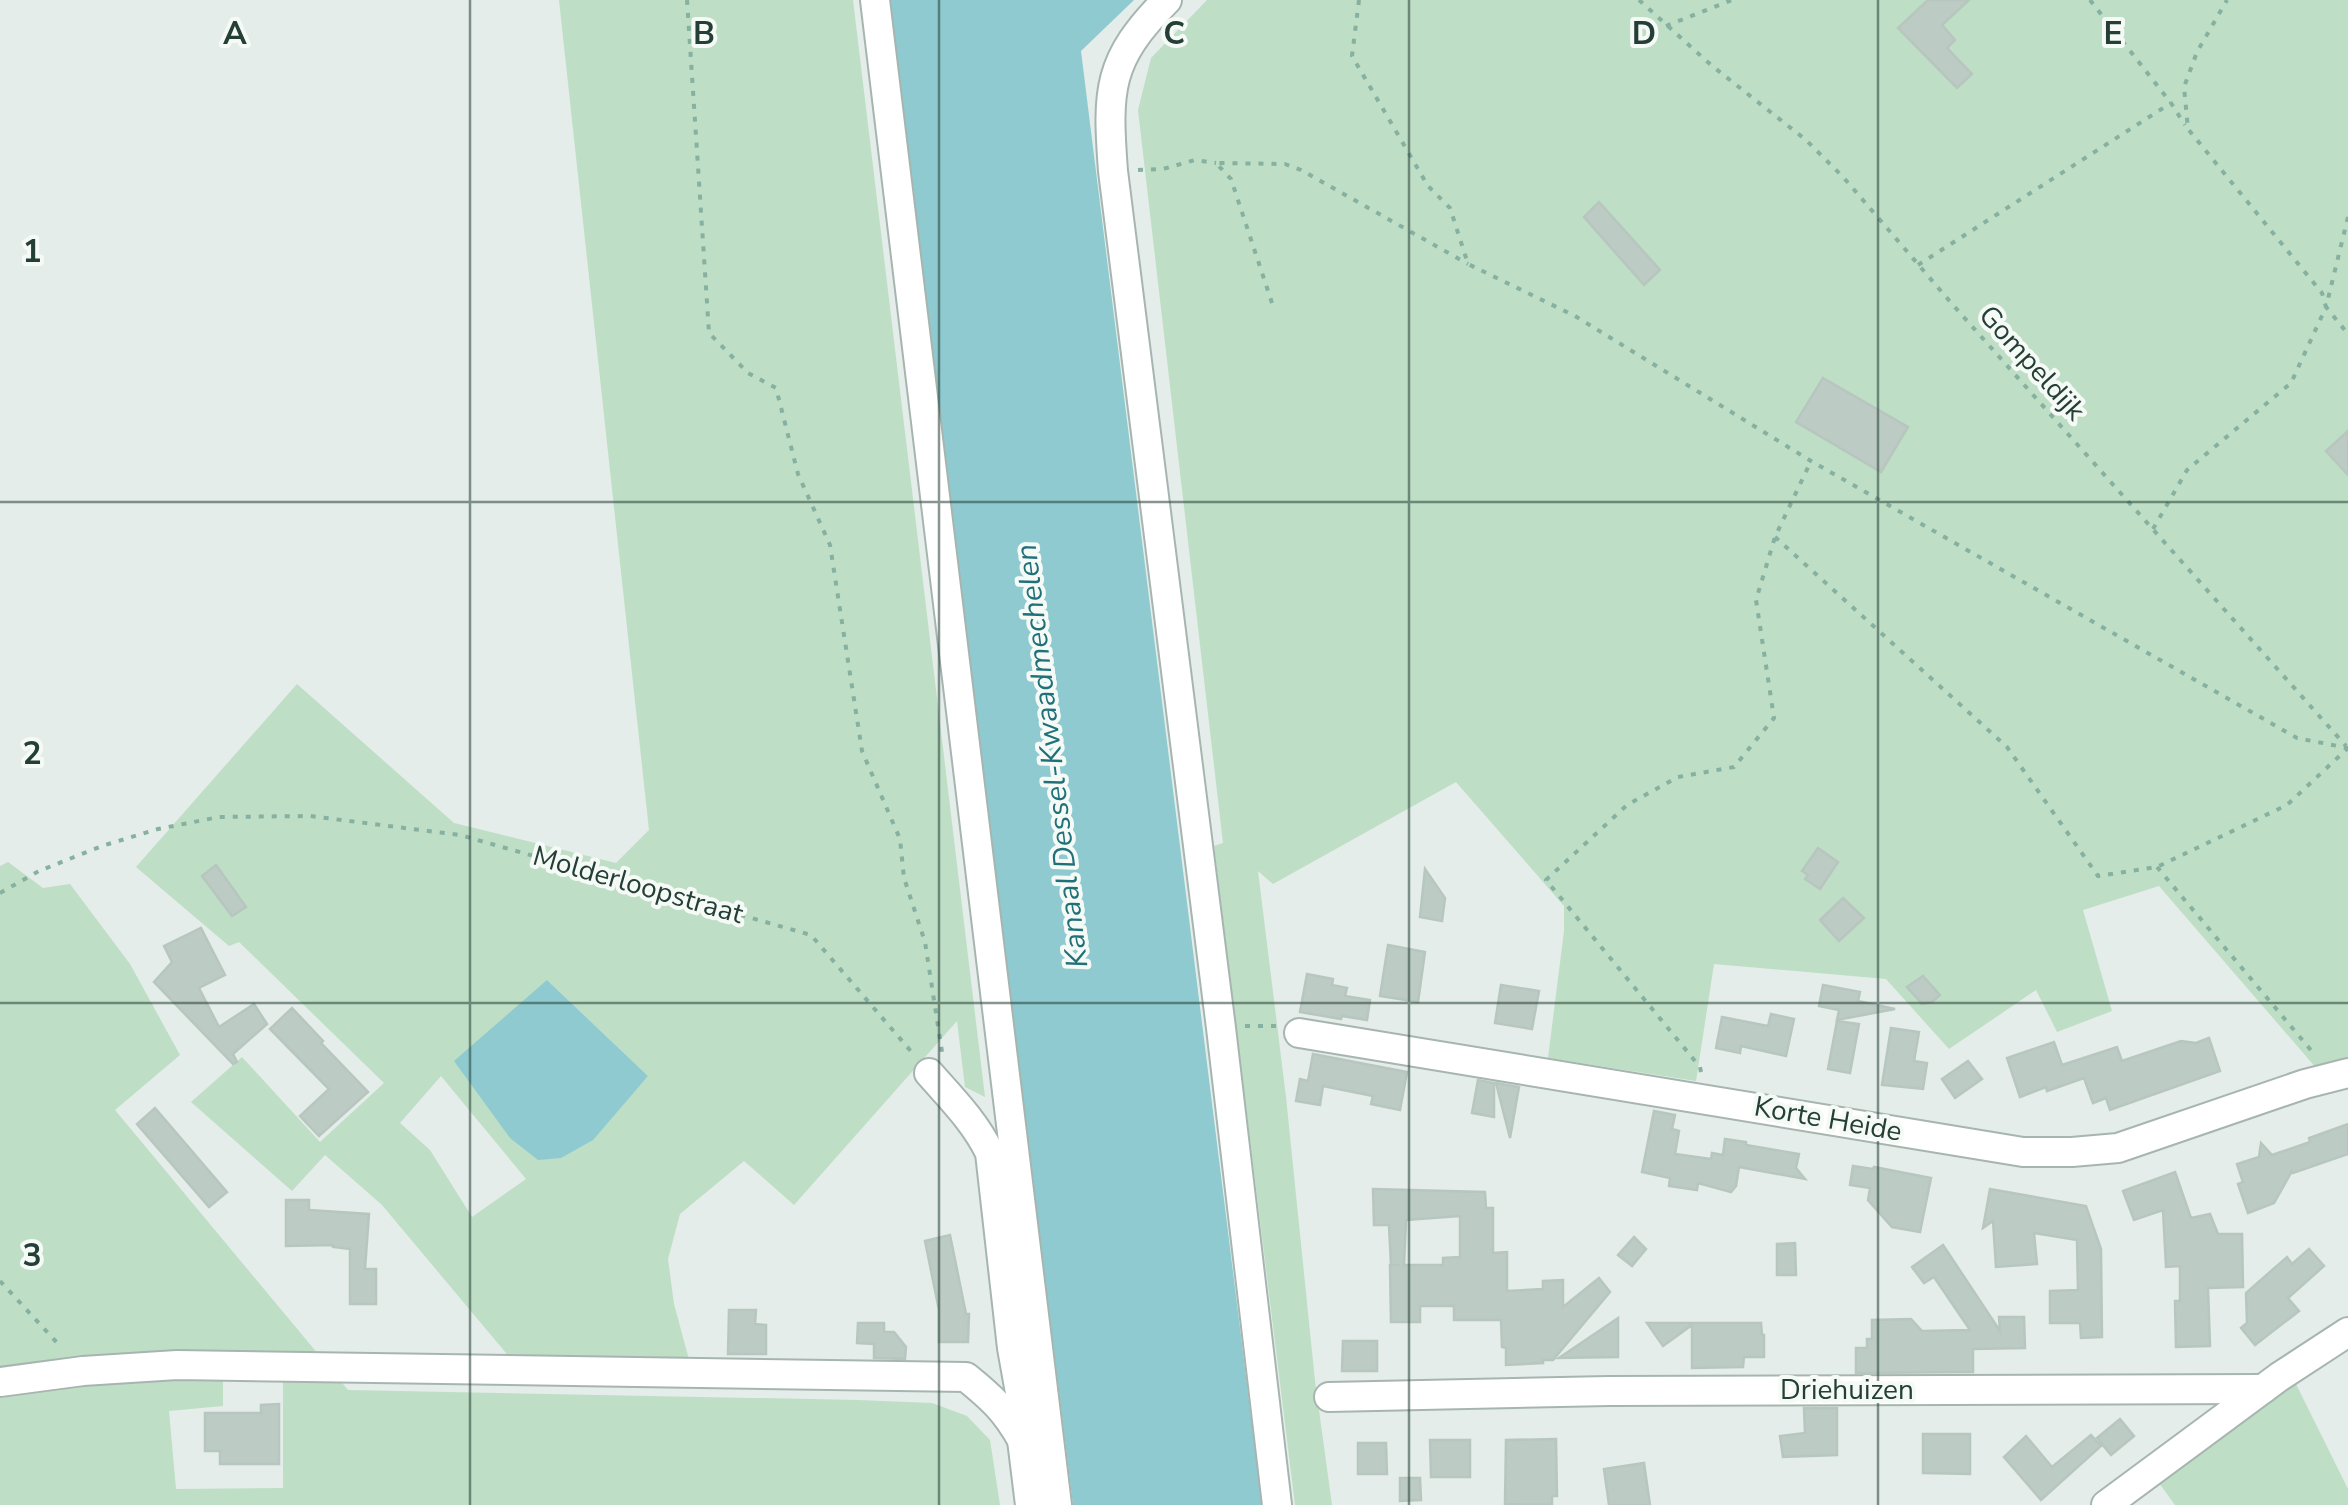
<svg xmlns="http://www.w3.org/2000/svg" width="2348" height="1505" font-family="'Nunito Sans',sans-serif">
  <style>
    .green { fill: #bedec5; fill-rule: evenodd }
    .water { fill: #8ecad0 }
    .building { fill: #bccbc4; stroke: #b7c7bf; stroke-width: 2.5; fill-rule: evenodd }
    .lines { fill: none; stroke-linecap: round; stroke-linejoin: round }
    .minor-casing { stroke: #a7b5b0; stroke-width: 32 }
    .path { stroke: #86b0a0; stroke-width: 4; stroke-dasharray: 5 8; stroke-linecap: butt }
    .minor { stroke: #fff; stroke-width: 28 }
    .grid { fill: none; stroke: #243f36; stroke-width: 2.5; stroke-opacity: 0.55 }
    .labels { text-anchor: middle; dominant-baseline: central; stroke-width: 8; stroke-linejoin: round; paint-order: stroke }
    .street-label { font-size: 28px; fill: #243f36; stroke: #f5faf7 }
    .water-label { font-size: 30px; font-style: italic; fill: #1f7079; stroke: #f5faf7 }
    .grid-label { font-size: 32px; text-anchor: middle; font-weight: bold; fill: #243f36; stroke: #f5faf7; stroke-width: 8; stroke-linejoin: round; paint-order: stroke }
  </style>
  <rect width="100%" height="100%" fill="#e4ede9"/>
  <g class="green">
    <path d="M 559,0 L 853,0 L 985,1097 L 965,1087 L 957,1021 L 794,1205 L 744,1161 L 680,1214 L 668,1259 L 674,1304 L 691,1367 L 516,1365 L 382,1205 L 325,1155 L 292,1191 L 191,1102 L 242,1057 L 320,1142 L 384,1083 L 239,942 L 229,946 L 136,867 L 297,684 L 454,823 L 616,863 L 649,830 ZM 547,980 L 648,1076 L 622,1104 ZM 441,1076 L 526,1179 L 472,1217 L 430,1150 L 400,1123 Z"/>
    <polygon points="1207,0 2348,0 2348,1063 2317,1069 2159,886 2083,910 2112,1011 2057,1032 2036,990 1949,1049 1886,979 1714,964 1696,1081 1548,1058 1564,931 1564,906 1456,782 1273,884 1258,871 1286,1097 1315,1381 1332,1505 1295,1505 1214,846 1223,843 1138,110 1151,58"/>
    <path d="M 8,862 L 43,888 L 70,884 L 130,964 L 180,1055 L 115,1110 L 348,1390 L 858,1400 L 932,1403 L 967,1416 L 990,1440 L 1000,1505 L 0,1505 L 0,866 ZM 223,1361 L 283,1361 L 283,1488 L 176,1489 L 169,1411 L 223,1406 Z"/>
    <polygon points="2294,1380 2348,1489 2348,1505 2175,1505 2159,1483"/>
  </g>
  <g class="water">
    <polygon points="887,0 1134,0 1081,51 1262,1505 1073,1505"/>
    <polygon points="547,980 648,1076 593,1140 561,1158 538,1160 510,1138 454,1061"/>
  </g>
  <g class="building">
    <polygon points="1928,0 1969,0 1942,25 1955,40 1947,48 1972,74 1957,88 1898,28"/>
    <polygon points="1599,202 1660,270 1644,285 1584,217"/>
    <polygon points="1823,378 1908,427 1881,472 1796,422"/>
    <polygon points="2348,431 2348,475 2326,451"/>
    <polygon points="1818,848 1838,862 1820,889 1805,879 1808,875 1802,871"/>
    <polygon points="216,865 246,907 232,916 202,876"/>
    <polygon points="1425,869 1445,898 1442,921 1420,917"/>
    <polygon points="1843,898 1864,918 1839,941 1820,920"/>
    <polygon points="201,928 225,975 199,988 219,1027 254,1004 267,1024 233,1054 237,1062 233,1064 154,982 172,962 164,946"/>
    <polygon points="1388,945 1425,952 1418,1002 1380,996"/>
    <polygon points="1307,974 1333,979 1332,985 1347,988 1345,996 1370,1000 1367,1020 1342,1016 1341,1019 1300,1012"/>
    <polygon points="1923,976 1940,995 1932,1002 1922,1004 1907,987"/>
    <polygon points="1501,985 1539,991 1532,1029 1495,1023"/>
    <polygon points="1823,985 1860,992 1858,1001 1895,1009 1837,1020 1839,1010 1819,1006"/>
    <polygon points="292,1008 323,1041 321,1043 368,1092 319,1136 300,1116 329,1089 270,1029"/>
    <polygon points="1771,1014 1794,1019 1786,1056 1741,1046 1740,1053 1716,1048 1722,1017 1768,1026"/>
    <polygon points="1837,1021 1859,1024 1850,1073 1828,1069"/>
    <polygon points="1891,1028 1919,1032 1914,1061 1927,1063 1923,1089 1882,1085"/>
    <polygon points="2209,1038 2220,1071 2110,1110 2106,1098 2093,1103 2084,1078 2047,1091 2046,1087 2020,1097 2007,1058 2054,1042 2062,1065 2117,1047 2122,1061 2181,1041 2196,1043"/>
    <polygon points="1313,1054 1407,1072 1400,1110 1371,1104 1373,1096 1323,1086 1320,1105 1296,1101 1300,1079 1308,1081"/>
    <polygon points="1968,1061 1982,1079 1955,1098 1942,1079"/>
    <polygon points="1478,1080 1494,1083 1494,1117 1472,1113"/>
    <polygon points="1496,1083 1519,1087 1510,1138"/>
    <polygon points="155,1108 227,1192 209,1207 137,1124"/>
    <polygon points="1654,1111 1675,1115 1672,1129 1679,1131 1675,1154 1711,1159 1712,1153 1723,1155 1725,1139 1746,1142 1746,1145 1799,1154 1796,1168 1805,1179 1739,1167 1736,1186 1731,1192 1698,1183 1697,1190 1669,1186 1670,1178 1642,1172"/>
    <polygon points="2348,1124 2348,1154 2293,1173 2292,1171 2274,1203 2248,1213 2238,1184 2243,1182 2237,1164 2259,1157 2261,1143 2272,1155 2310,1142 2309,1138"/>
    <polygon points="1853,1166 1873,1169 1874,1167 1931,1178 1920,1232 1892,1227 1868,1200 1870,1188 1850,1185"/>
    <polygon points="2175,1172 2191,1218 2210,1214 2218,1234 2242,1234 2243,1287 2208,1288 2210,1346 2176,1347 2175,1301 2180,1301 2180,1266 2166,1267 2163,1210 2134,1220 2123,1191"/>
    <path d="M 1373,1189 L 1485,1192 L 1486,1208 L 1493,1208 L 1493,1253 L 1507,1252 L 1507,1291 L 1543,1289 L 1543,1281 L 1563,1280 L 1563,1307 L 1599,1278 L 1610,1292 L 1553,1360 L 1543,1360 L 1543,1363 L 1506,1365 L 1506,1348 L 1502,1347 L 1501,1320 L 1454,1320 L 1454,1306 L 1420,1306 L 1420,1322 L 1391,1322 L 1390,1265 L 1400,1265 L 1391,1265 L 1389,1225 L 1374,1225 ZM 1460,1216 L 1460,1257 L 1443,1258 L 1443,1265 L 1404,1265 L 1406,1220 Z"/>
    <polygon points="1990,1189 2086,1206 2101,1249 2102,1337 2081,1338 2080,1323 2050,1323 2050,1291 2078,1290 2077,1240 2034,1233 2037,1264 1996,1267 1993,1221 1983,1228"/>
    <polygon points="286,1200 309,1200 309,1210 369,1214 365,1269 376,1269 376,1304 350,1304 350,1249 333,1247 333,1245 286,1246"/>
    <polygon points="950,1235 966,1314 969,1314 968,1342 939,1342 939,1310 925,1241"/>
    <polygon points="1634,1237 1646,1249 1632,1266 1618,1255"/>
    <polygon points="1795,1243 1796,1275 1777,1275 1777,1244"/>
    <polygon points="1943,1245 2000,1331 1999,1317 2024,1317 2025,1348 1973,1349 1973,1372 1856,1373 1856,1348 1867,1348 1867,1339 1872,1339 1872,1320 1911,1319 1922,1331 1970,1330 1934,1277 1924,1283 1912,1267"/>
    <polygon points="2309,1249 2324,1266 2288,1298 2299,1311 2255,1345 2241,1328 2247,1323 2246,1293 2287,1257 2292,1264"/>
    <polygon points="729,1310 756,1310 755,1324 766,1325 766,1354 728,1354"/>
    <polygon points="1618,1318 1618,1357 1559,1358"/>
    <polygon points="858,1323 884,1323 884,1332 894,1332 906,1347 905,1359 874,1358 874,1344 857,1343"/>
    <polygon points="1647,1323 1761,1323 1762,1335 1764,1335 1764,1357 1744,1357 1743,1367 1692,1368 1692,1325 1663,1346"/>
    <polygon points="1343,1341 1377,1341 1377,1371 1342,1371"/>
    <polygon points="279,1404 279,1464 220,1464 220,1451 205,1451 205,1413 261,1413 261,1405"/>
    <polygon points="1804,1408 1837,1408 1837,1455 1783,1457 1780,1436 1805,1433"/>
    <polygon points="2120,1419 2134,1436 2111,1455 2097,1438"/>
    <polygon points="1923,1434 1970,1434 1970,1474 1923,1473"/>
    <polygon points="2091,1435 2101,1446 2041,1500 2004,1457 2026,1436 2052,1467"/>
    <polygon points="1556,1439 1557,1496 1552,1496 1552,1505 1505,1504 1506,1440"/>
    <polygon points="1430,1440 1470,1440 1470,1477 1431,1477"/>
    <polygon points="1358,1443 1386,1443 1387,1474 1358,1474"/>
    <polygon points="1644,1463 1650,1505 1609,1505 1604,1469"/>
    <polygon points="1400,1478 1420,1478 1421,1500 1400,1501"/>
  </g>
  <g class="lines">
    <defs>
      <g id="minor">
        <polyline points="875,0 1057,1505"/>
        <path d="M 1167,0 C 1107,60 1107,90 1113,171 L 1221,1028 L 1277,1505"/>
        <polyline points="1299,1033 2023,1152 2072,1152 2118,1148 2305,1084 2348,1073"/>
        <path d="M 929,1073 C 952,1099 975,1122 990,1153 L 1012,1348 L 1024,1415 L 1022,1440 L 1030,1505"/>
        <path d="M 0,1382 L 83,1371 L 177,1365 L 966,1377 C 992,1398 1006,1411 1022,1440"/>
        <polyline points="1329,1397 1609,1391 2263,1389"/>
        <polyline points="2106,1505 2279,1377 2348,1332"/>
      </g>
    </defs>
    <use href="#minor" class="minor-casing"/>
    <g class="path">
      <polyline points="687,0 709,333 748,373 776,388 798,474 830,545 862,751 900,839 904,878 925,942 942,1052"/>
      <polyline points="1359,0 1352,56 1428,186 1450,208 1468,264 1575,316 1811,461 2297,738 2348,748"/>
      <polyline points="1639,0 1711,65 1806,140 1844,178 1953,305 2346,746"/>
      <polyline points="2090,0 2171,103 2185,125"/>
      <polyline points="1666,26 1732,0"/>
      <polyline points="1138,170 1163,169 1195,160 1216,163"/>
      <polyline points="2348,217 2326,307 2348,334"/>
      <polyline points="1918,265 2171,103"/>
      <polyline points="1272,303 1231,179 1216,163 1285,164 1301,170 1468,264"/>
      <polyline points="2153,529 2187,470 2291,383 2326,307 2322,293 2188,129 2184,87 2197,52 2227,0"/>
      <polyline points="1775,537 2007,747 2098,876 2157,867 2287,805 2348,748"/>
      <polyline points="2157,867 2315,1055"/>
      <polyline points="0,893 39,871 102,846 158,829 219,817 310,816 460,835 811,935 915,1056"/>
      <polyline points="1245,1026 1276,1026"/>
      <polyline points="1701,1072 1700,1067 1546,880 1627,805 1678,777 1734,767 1774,718 1756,600 1775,537 1811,461"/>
      <polyline points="0,1281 61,1347"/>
    </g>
    <use href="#minor" class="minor"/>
  </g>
  <path class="grid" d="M 470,0 L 470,1505M 939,0 L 939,1505M 1409,0 L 1409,1505M 1878,0 L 1878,1505M 0,502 L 2348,502M 0,1003 L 2348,1003"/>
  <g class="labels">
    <g class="street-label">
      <text transform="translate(2032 363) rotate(48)">Gompeldijk</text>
      <text transform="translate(638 885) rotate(16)">Molderloopstraat</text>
      <text transform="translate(1828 1119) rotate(10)">Korte Heide</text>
      <text x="1847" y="1390">Driehuizen</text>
    </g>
    <g class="water-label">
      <text transform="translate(1052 756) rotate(-97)">Kanaal Dessel-Kwaadmechelen</text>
    </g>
  </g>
  <g class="grid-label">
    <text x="235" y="44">A</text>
    <text x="704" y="44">B</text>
    <text x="1174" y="44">C</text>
    <text x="1644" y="44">D</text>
    <text x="2113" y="44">E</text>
    <text x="32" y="262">1</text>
    <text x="32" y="764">2</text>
    <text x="32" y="1266">3</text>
  </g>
</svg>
